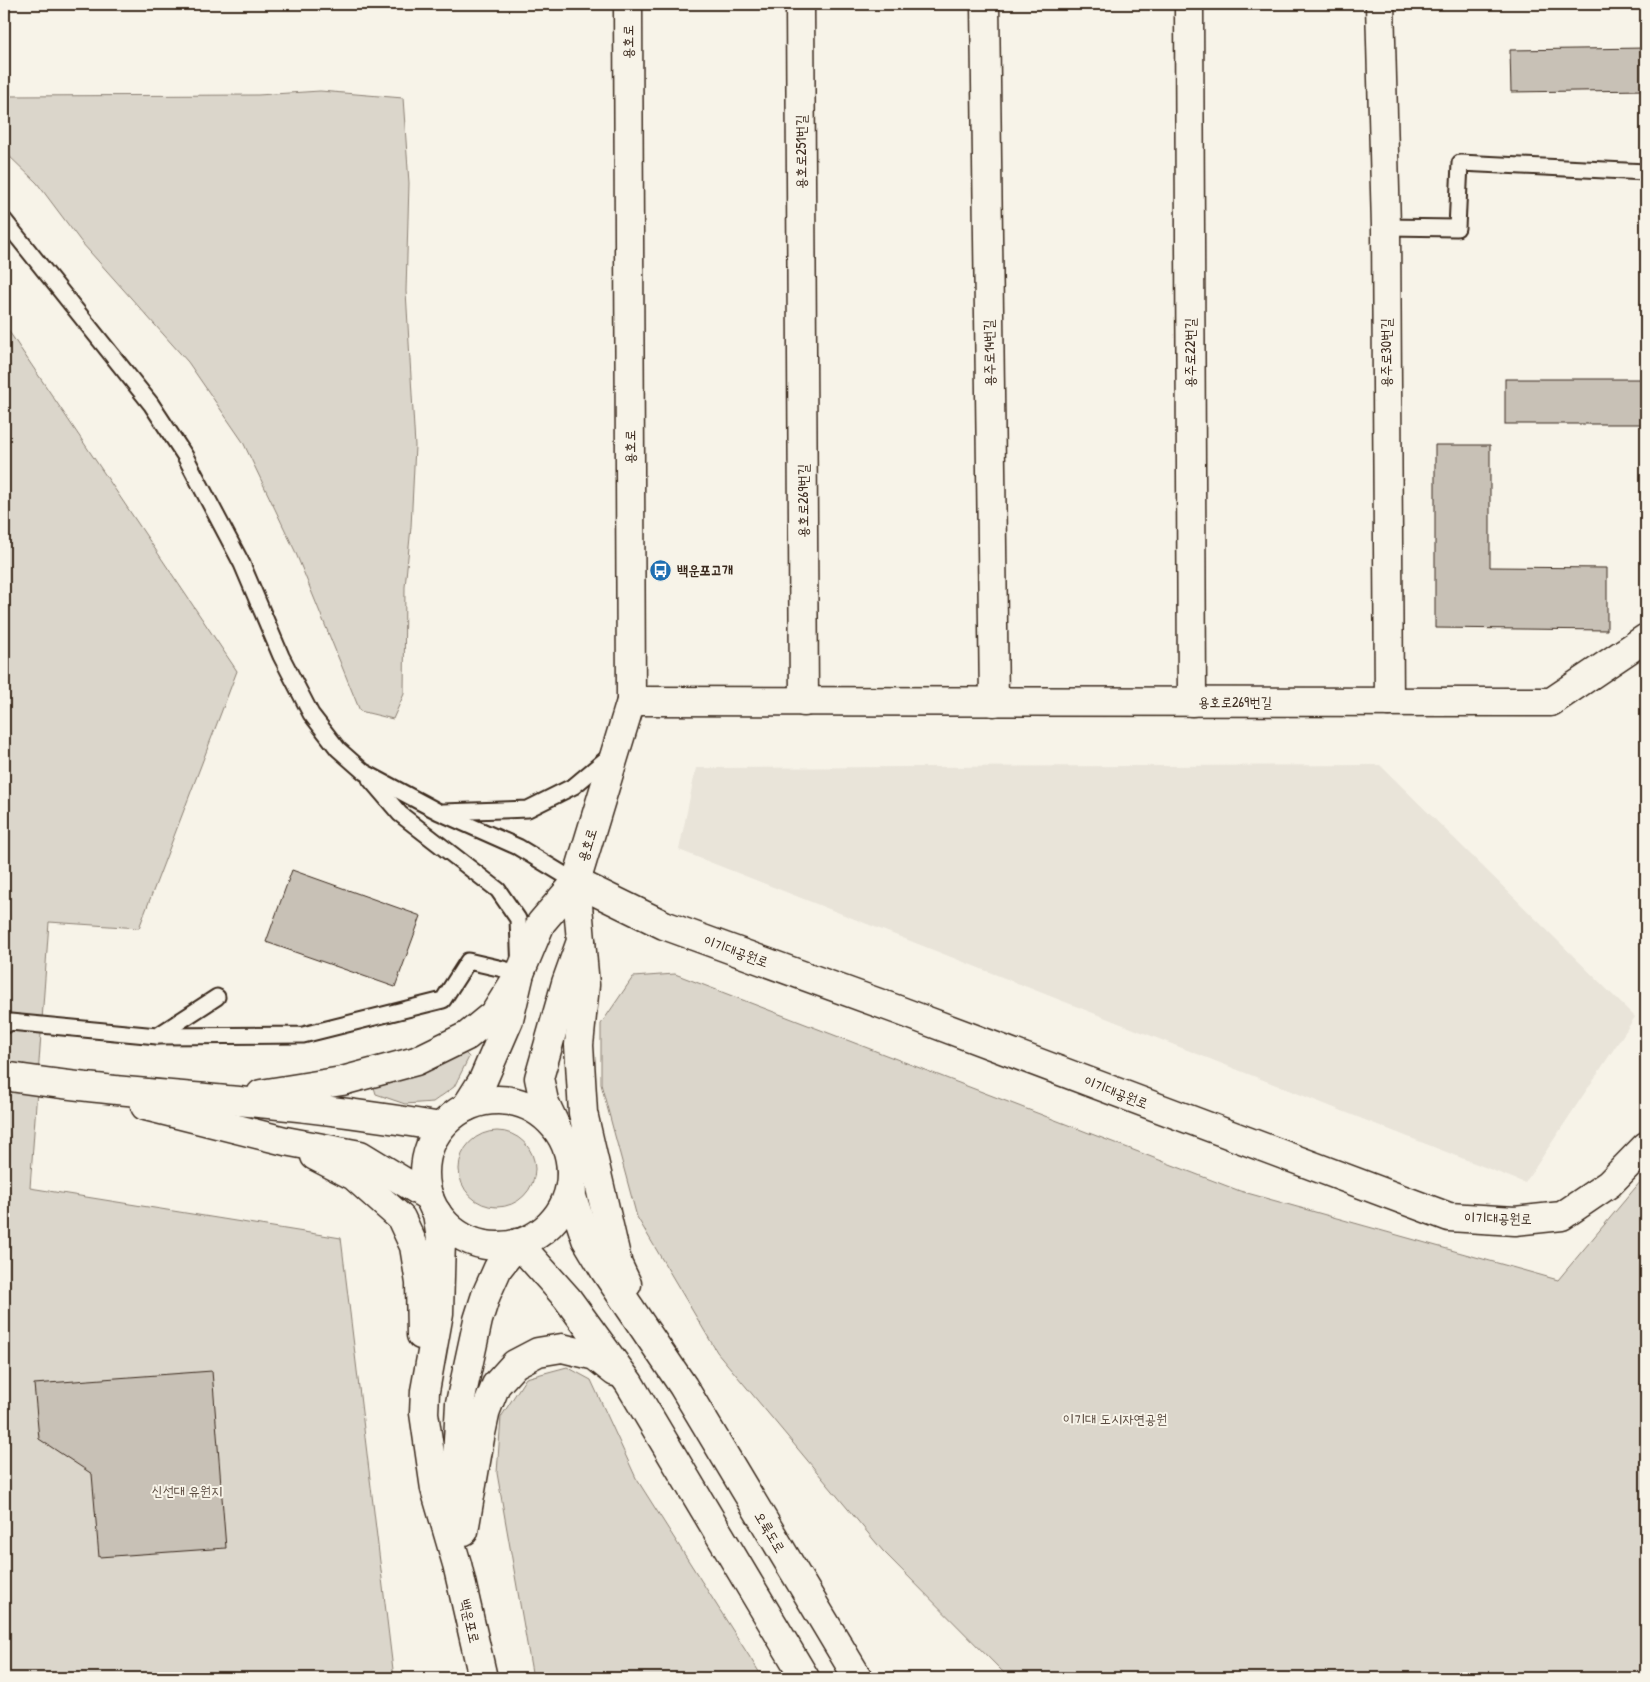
<svg xmlns="http://www.w3.org/2000/svg" width="1650" height="1682" font-family="'Patrick Hand','Poor Story',sans-serif">
<style>
.built{fill:#e9e4d9}
.green{fill:#dbd6cb;stroke:#8b8074}
.building{fill:#c8c1b6;stroke:#3b2a1e}
.lines{fill:none;stroke-linecap:round;stroke-linejoin:round}
.service-casing{stroke:#3b2a1e;stroke-width:19}
.minor-casing{stroke:#3b2a1e;stroke-width:31}
.tertiary-casing{stroke:#3b2a1e;stroke-width:31}
.secondary-casing{stroke:#3b2a1e;stroke-width:31}
.service{stroke:#f7f3e8;stroke-width:15}
.minor{stroke:#f7f3e8;stroke-width:28}
.tertiary{stroke:#f7f3e8;stroke-width:28}
.secondary{stroke:#f7f3e8;stroke-width:28}
.labels{text-anchor:middle;stroke-width:4;stroke-linejoin:round;paint-order:stroke}
.street-label{font-size:14px;fill:#3b2a1e;stroke:#f7f3e8}
.poi-label{font-size:14px;font-weight:bold;fill:#3b2a1e;stroke:#f7f3e8;text-anchor:start}
.park-label{font-size:14px;fill:#5b4c41;stroke:#f7f3e8}
</style>
<rect width="100%" height="100%" fill="#f7f3e8"/>
<filter id="ink" filterUnits="userSpaceOnUse"><feTurbulence type="fractalNoise" baseFrequency=".02" numOctaves="2"/><feDisplacementMap in="SourceGraphic" scale="10" xChannelSelector="R" yChannelSelector="G"/><feConvolveMatrix kernelMatrix="1 2 1 2 8 2 1 2 1" color-interpolation-filters="sRGB"/></filter>
<g filter="url(#ink)">
<!-- built -->
<polygon class="built" points="1380,765 1635,1017 1525,1183 679,850 696,768"/>
<!-- green -->
<g class="green">
<polygon points="320,91 403,98 409,183 406,291 415,446 411,527 405,587 404,694 393,719 360,711 295,551 243,442 188,362 82,243 37,183 4,151 4,96 258,95"/>
<polygon points="4,324 237,671 139,928 49,922 30,1188 341,1238 394,1678 4,1678"/>
<polygon points="675,974 1240,1191 1558,1280 1646,1175 1646,1678 1009,1678 883,1551 717,1352 637,1217 601,1084 601,1024 633,977"/>
<polygon points="462,1050 469,1057 454,1087 433,1102 405,1104 376,1094 373,1084 419,1075"/>
<circle cx="497" cy="1169" r="38"/>
<polygon points="567,1367 591,1380 636,1478 763,1678 533,1678 497,1473 501,1417 526,1378"/>
</g>
<!-- building -->
<g class="building">
<polygon points="1646,48 1646,90 1511,92 1510,50"/>
<rect x="1505" y="379" width="141" height="45"/>
<polygon points="1435,445 1490,445 1490,567 1607,568 1607,630 1435,628"/>
<polygon points="292,870 421,916 395,987 266,942"/>
<polygon points="212,1371 226,1548 99,1557 92,1474 39,1439 34,1384"/>
</g>
<g class="lines">
<defs>
<g id="service">
<polyline points="4,220 151,404 185,456 242,564 281,656 311,714 338,749 364,772 439,812 518,847 576,882"/>
<polyline points="1386,227 1457,228 1460,163 1646,172"/>
<polyline points="443,812 528,809 574,786 611,755"/>
<polyline points="4,1026 10,1022 157,1036 217,997"/>
<polyline points="157,1036 303,1035 443,1000 468,961 520,973 518,919 498,890 400,814 370,779"/>
</g>
<g id="minor">
<polyline points="800,4 804,702"/>
<polyline points="985,4 994,702"/>
<polyline points="1189,4 1192,702"/>
<polyline points="1380,4 1386,227 1389,702"/>
<polyline points="631,701 1551,702 1646,638"/>
<polyline points="581,941 585,985 579,1045 583,1113 618,1265 627,1284"/>
<polyline points="571,1165 572,1197 586,1239 605,1271 683,1386 858,1678"/>
<polyline points="518,1243 567,1298 629,1383 805,1678"/>
<polyline points="464,1531 480,1438 486,1410 496,1385 515,1364 538,1352 562,1348 595,1356 615,1372"/>
</g>
<polyline id="tertiary" points="576,882 664,925 898,1010 1449,1217 1515,1221 1562,1216 1609,1184 1646,1146"/>
<g id="secondary">
<path d="M 4,1076 C 85,1089 167,1094 249,1102 C 313,1108 377,1116 441,1127"/>
<polyline points="261,1094 342,1081 416,1061 467,1036 495,1013 520,973"/>
<circle cx="498" cy="1173" r="73"/>
<polyline points="145,1106 285,1141 360,1155 429,1197"/>
<polyline points="466,1107 483,1080 509,1020 520,973 541,923 576,882"/>
<polyline points="557,1129 544,1101 539,1078 566,983 581,941 576,882 631,701 628,4"/>
<polyline points="315,1156 354,1176 401,1218 414,1246 420,1283 421,1335"/>
<polyline points="437,1213 441,1239 439,1313 425,1391 424,1413 435,1489 457,1564 483,1678"/>
<polyline points="457,1533 457,1459 460,1403 478,1320 486,1295 498,1268 518,1243"/>
</g>
</defs>
<!-- service casing -->
<use href="#service" class="service-casing"/>
<!-- minor casing -->
<use href="#minor" class="minor-casing"/>
<!-- tertiary casing -->
<use href="#tertiary" class="tertiary-casing"/>
<!-- secondary casing -->
<use href="#secondary" class="secondary-casing"/>
<!-- service -->
<use href="#service" class="service"/>
<!-- minor -->
<use href="#minor" class="minor"/>
<!-- tertiary -->
<use href="#tertiary" class="tertiary"/>
<!-- secondary -->
<use href="#secondary" class="secondary"/>
</g>
</g>
<!-- icons -->
<defs>
<symbol id="bus-disc" viewBox="-11 -11 22 22"><circle r="9.5" fill="#1f6fb2" stroke="#f7f3e8"/><path d="M-5-6H5V4H4V6H2V4H-2V6H-4V4H-5ZM-3.5-4V0h7V-4ZM-3.5 1.2v1.5H-2V1.2ZM2 1.2v1.5H3.5V1.2Z" fill="#fff"/></symbol>
</defs>
<g fill-rule="evenodd">
<use href="#bus-disc" x="648" y="558" width="25" height="25"/>
</g>
<g class="labels">
<!-- street labels -->
<g class="street-label">
<text transform="translate(628 42) rotate(-90)" y="5">용호로</text>
<text transform="translate(801 152) rotate(-90)" y="5">용호로251번길</text>
<text transform="translate(989 353) rotate(-91)" y="5">용주로14번길</text>
<text transform="translate(1190 353) rotate(-90)" y="5">용주로22번길</text>
<text transform="translate(1386 353) rotate(-90)" y="5">용주로30번길</text>
<text transform="translate(630 447) rotate(-90)" y="5">용호로</text>
<text transform="translate(803 501) rotate(-90)" y="5">용호로269번길</text>
<text x="1235" y="707">용호로269번길</text>
<text transform="translate(587 845) rotate(-73)" y="5">용호로</text>
<text transform="translate(736 951) rotate(20)" y="5">이기대공원로</text>
<text transform="translate(1116 1092) rotate(21)" y="5">이기대공원로</text>
<text transform="translate(1498 1218) rotate(1)" y="5">이기대공원로</text>
<text transform="translate(770 1532) rotate(59)" y="5">오륙도로</text>
<text transform="translate(470 1621) rotate(77)" y="5">백운포로</text>
</g>
<!-- poi labels -->
<g class="poi-label">
<text x="677" y="575">백운포고개</text>
</g>
<!-- park labels -->
<g class="park-label">
<text x="1115" y="1424">이기대 도시자연공원</text>
<text x="187" y="1496">신선대 유원지</text>
</g>
</g>
<!-- margin -->
<rect width="1650" height="1682" fill="none" stroke="#f7f3e8" stroke-width="20"/>
<rect x="10" y="10" width="1630" height="1662" fill="none" stroke="#3b2a1e" stroke-width="2" filter="url(#ink)"/>
</svg>
